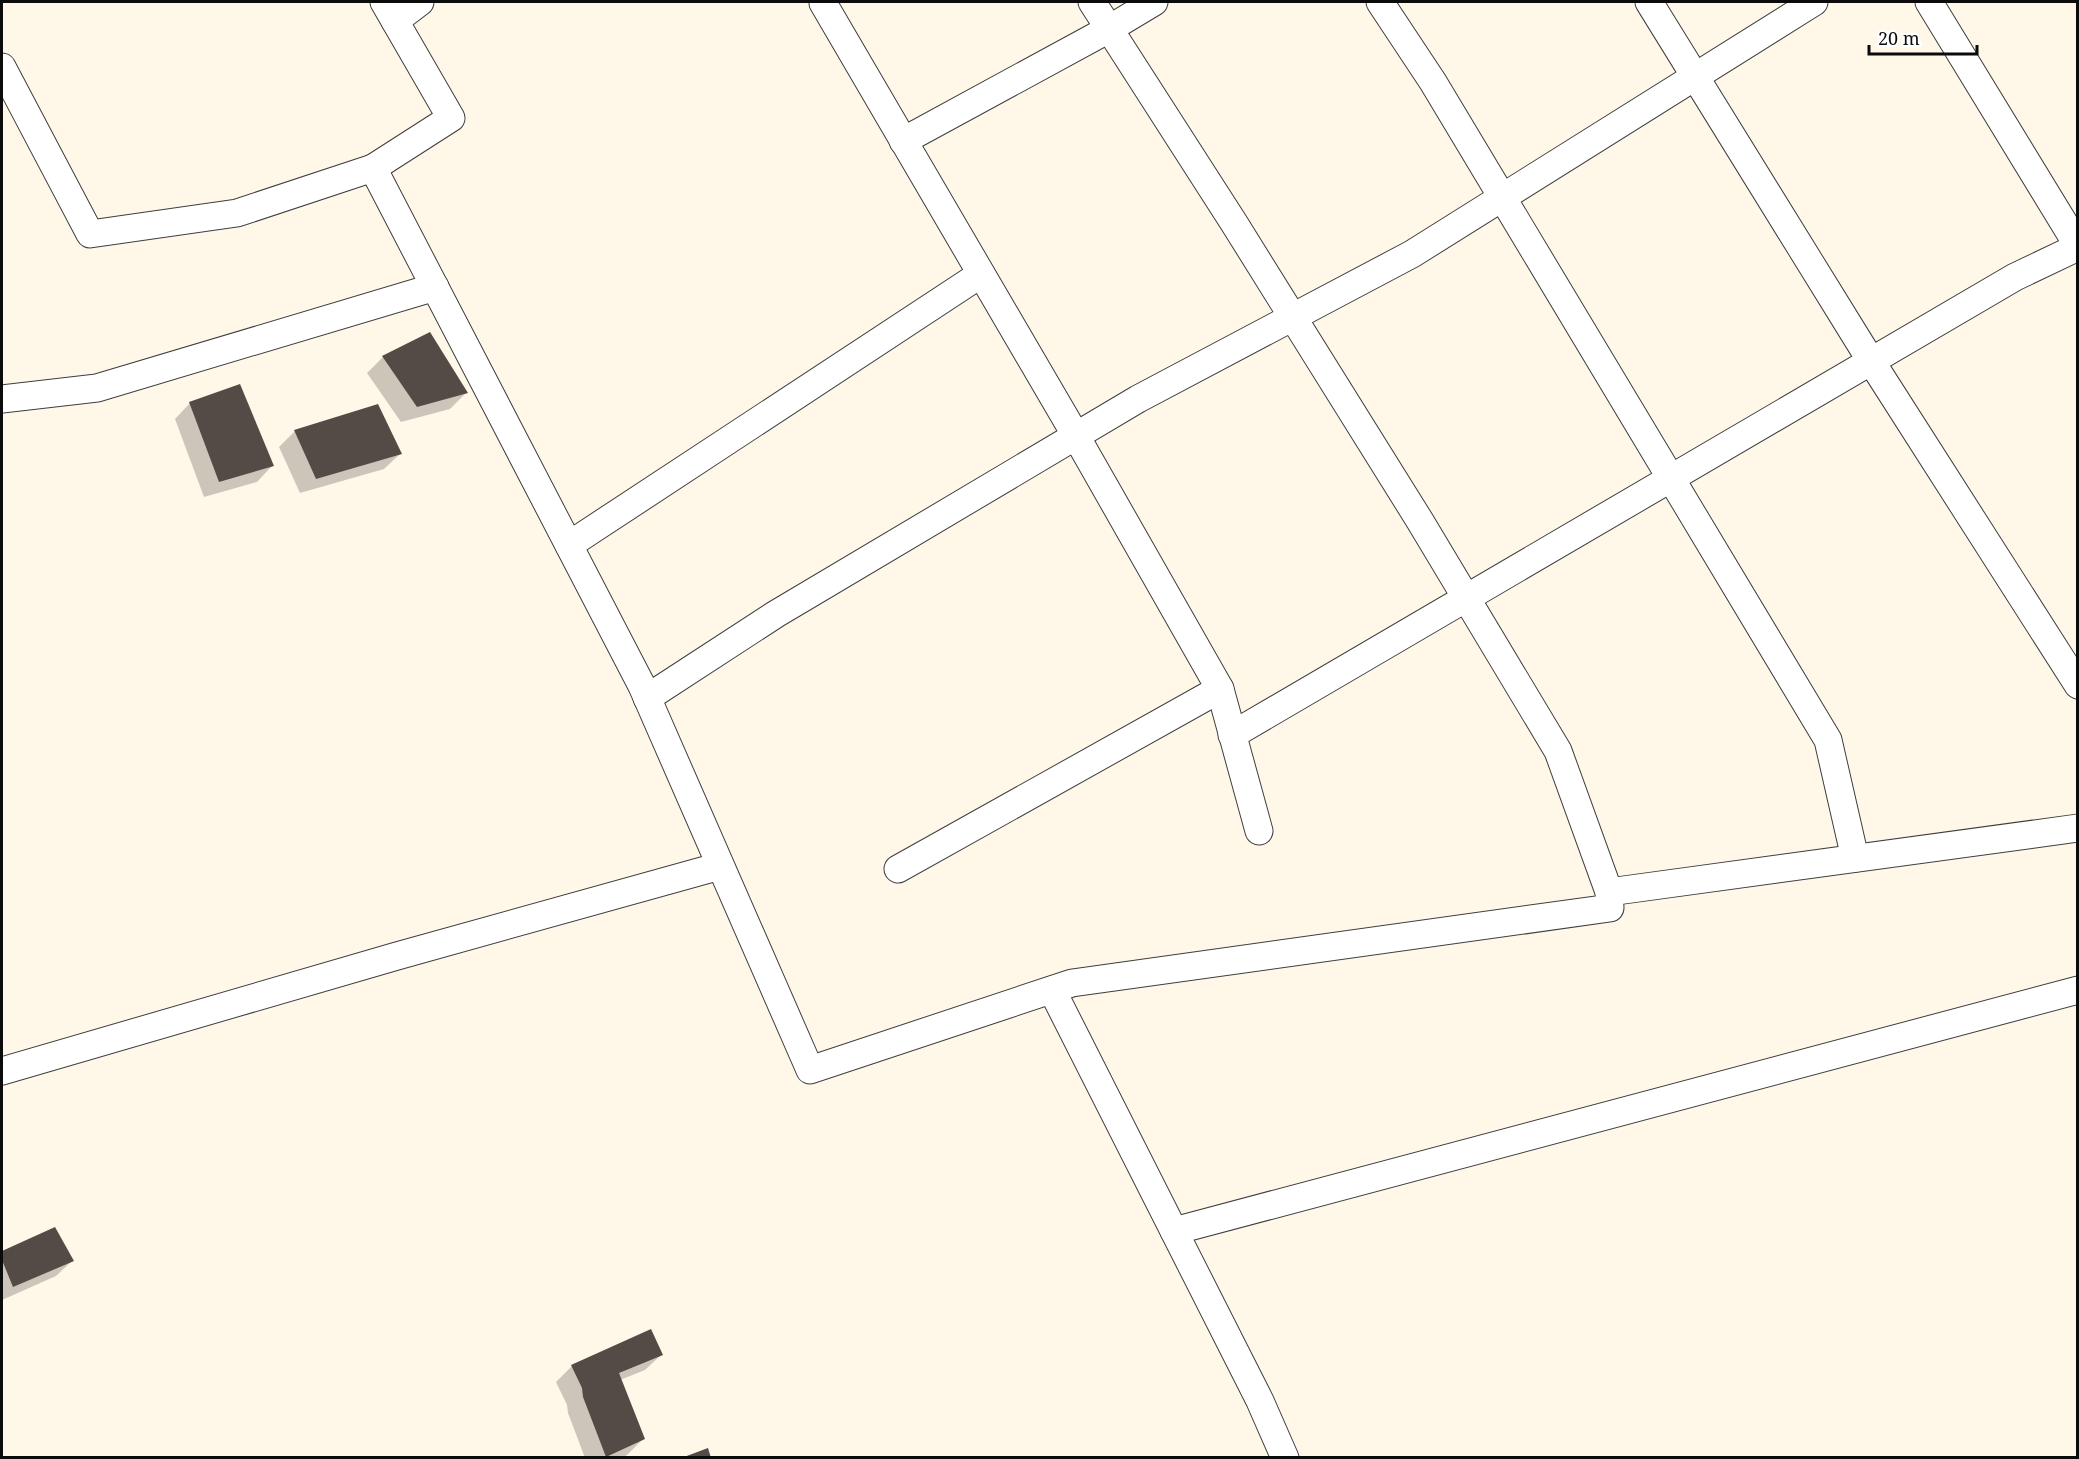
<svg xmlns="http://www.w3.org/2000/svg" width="2079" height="1459" font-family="'Noto Serif',serif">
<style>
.shadow{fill:#0003}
.building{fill:#544b47}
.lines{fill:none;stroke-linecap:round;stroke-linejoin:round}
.minor-casing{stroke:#3e3e3e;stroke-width:29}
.minor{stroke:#fff;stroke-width:27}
</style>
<rect width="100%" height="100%" fill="#fff8e9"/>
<!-- shadow -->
<g class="shadow">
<polygon points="430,334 466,393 450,409 401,422 367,373 383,357"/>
<polygon points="190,403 272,466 257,482 204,497 175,419"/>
<polygon points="295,431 400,454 384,469 300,493 279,447"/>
<polygon points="54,1229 72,1261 56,1276 2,1300 2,1252"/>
<polygon points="661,1355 645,1370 620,1380 643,1439 627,1455 621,1458 585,1458 568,1413 567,1405 556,1382 572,1366"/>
</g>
<!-- building -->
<g class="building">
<polygon points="430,332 468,393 417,407 382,356"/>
<polygon points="240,384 274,466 219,482 189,402"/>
<polygon points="378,404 402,454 316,479 294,430"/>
<polygon points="55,1227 74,1261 13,1287 2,1260 2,1251"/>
<polygon points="651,1329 663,1355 619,1373 645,1439 606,1457 583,1397 582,1388 571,1365"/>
<polygon points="708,1448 711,1458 684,1458 684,1457"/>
</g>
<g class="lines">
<defs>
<g id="minor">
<polyline points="1380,2 1433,82 1828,740 1855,858"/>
<polyline points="1649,2 1871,361 2078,685"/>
<polyline points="1929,2 2078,246"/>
<polyline points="823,3 1076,436 1220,689 1259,831"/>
<polyline points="395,21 420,2"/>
<polyline points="2,67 90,234 237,213 373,168 642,686 810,1070 1072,983 1610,908 1609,892 1558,751 1420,521 1234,223 1092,2"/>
<polyline points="903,141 1109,29 1154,2"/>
<polyline points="373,168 451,118 384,2"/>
<polyline points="2,399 97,388 435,287"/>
<polyline points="569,545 981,274"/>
<polyline points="647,698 776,614 1138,399 1412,254 1814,2"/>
<polyline points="1232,735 2015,277 2078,247"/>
<polyline points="898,869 1220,689"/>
<polyline points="1609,892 2078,828"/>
<polyline points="1052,990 1260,1401 1285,1458"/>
<polyline points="2,1071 397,956 720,866"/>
<polyline points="1174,1231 2078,990"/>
</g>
</defs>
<!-- minor casing -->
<use href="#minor" class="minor-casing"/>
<!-- minor -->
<use href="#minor" class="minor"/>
</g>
<!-- border -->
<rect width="2079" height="1459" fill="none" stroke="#0b0b0b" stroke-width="6"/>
<!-- scale -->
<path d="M1869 45v9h108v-9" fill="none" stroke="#0b0b0b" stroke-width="3"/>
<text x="1878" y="45" font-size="18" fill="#0b0b0b" stroke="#ffffff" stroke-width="4.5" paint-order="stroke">20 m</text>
</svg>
